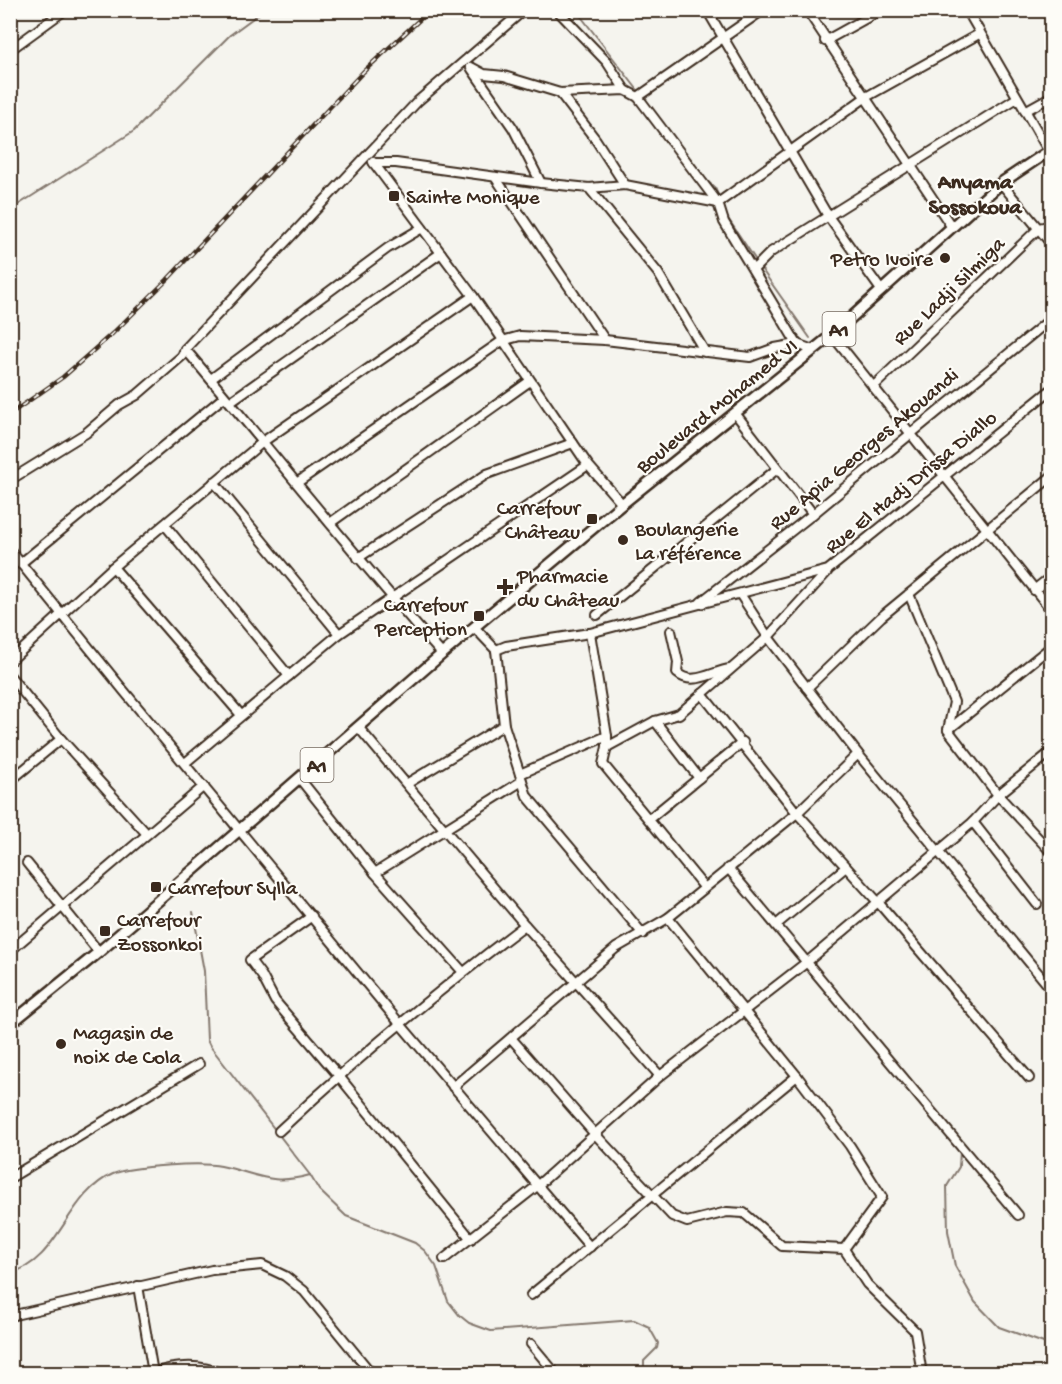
<svg xmlns="http://www.w3.org/2000/svg" width="1062" height="1384" font-family="'Gochi Hand',sans-serif">
<style>
.lines{fill:none;stroke-linecap:round;stroke-linejoin:round}
.stream{stroke:#84786e;stroke-width:2}
.minor-casing{stroke:#3b2a1e;stroke-width:12}
.major-casing{stroke:#3b2a1e;stroke-width:14}
.minor{stroke:#fdfcf7;stroke-width:8}
.major{stroke:#fdfcf7;stroke-width:9}
.rail-casing{stroke:#3b2a1e;stroke-width:4.5}
.rail{stroke:#fdfcf7;stroke-width:2;stroke-dasharray:7;stroke-linecap:butt}
.poi-dot{fill:#3b2a1e;stroke:#fdfcf7;stroke-width:2}
.labels{text-anchor:middle;stroke-width:4.5;stroke-linejoin:round;paint-order:stroke}
.shield{fill:#fdfcf7;stroke:#75695f;stroke-width:1.5}
.shield-label{font-size:20px;font-weight:bold;fill:#3b2a1e}
.poi-label{font-size:21px;fill:#3b2a1e;stroke:#fdfcf7;text-anchor:start}
.street-label{font-size:21px;fill:#3b2a1e;stroke:#fdfcf7}
.neighbourhood-label{font-size:22px;font-weight:bold;fill:#3b2a1e;stroke:#fdfcf7}
</style>
<rect width="100%" height="100%" fill="#f5f4ee"/>
<filter id="ink" filterUnits="userSpaceOnUse"><feTurbulence type="fractalNoise" baseFrequency=".0167" numOctaves="2"/><feDisplacementMap in="SourceGraphic" scale="12" xChannelSelector="R" yChannelSelector="G"/><feConvolveMatrix kernelMatrix="1 2 1 2 8 2 1 2 1" color-interpolation-filters="sRGB"/></filter>
<g filter="url(#ink)">
<g class="lines">
<!-- stream -->
<g class="stream">
<polyline points="576,10 640,93"/>
<polyline points="459,11 459,10"/>
<polyline points="643,97 705,179 715,188 720,200"/>
<polyline points="10,210 134,131 230,35 264,10"/>
<polyline points="725,214 757,262"/>
<polyline points="760,267 810,338"/>
<polyline points="193,912 204,971 207,1040 210,1046 310,1175"/>
<polyline points="960,1151 959,1167 947,1186 948,1231 955,1266 975,1302 999,1327 1052,1346"/>
<path d="M 10,1273 C 59,1262 66,1194 113,1174 C 132,1166 201,1162 221,1166 C 259,1174 270,1186 310,1175 L 319,1190 L 346,1216 L 415,1243 L 425,1251 L 436,1266 L 448,1301 L 459,1315 L 469,1323 L 491,1331 L 634,1320 L 649,1327 L 658,1343 L 657,1348 L 644,1361 L 644,1374"/>
</g>
<defs>
<g id="minor">
<polyline points="557,10 607,62 625,90"/>
<polyline points="707,10 828,216 881,290"/>
<polyline points="807,10 951,226"/>
<polyline points="967,10 1048,150"/>
<polyline points="1043,10 1052,17"/>
<polyline points="825,41 881,10"/>
<polyline points="10,50 65,10"/>
<polyline points="471,67 484,74 504,76 560,93 625,90 638,97 718,203 724,222 797,344 813,350"/>
<polyline points="472,69 513,128 541,183"/>
<polyline points="560,93 596,140 625,185"/>
<polyline points="638,97 763,10"/>
<polyline points="1025,111 1052,96"/>
<polyline points="373,162 473,296 588,465 622,504"/>
<polyline points="374,163 396,163 541,183 589,188 625,185 718,203 866,97 979,34"/>
<polyline points="495,177 605,340"/>
<polyline points="1001,183 1052,245"/>
<polyline points="589,188 658,273 705,352"/>
<polyline points="754,269 771,252 1017,98"/>
<polyline points="832,335 1052,611"/>
<path d="M 185,349 C 271,450 353,555 442,654"/>
<polyline points="211,379 388,248 422,228"/>
<polyline points="873,387 1039,228 1052,225"/>
<polyline points="231,401 441,253"/>
<polyline points="735,413 813,514"/>
<polyline points="10,480 86,433 119,405 137,395 182,356 185,349 418,101 524,10"/>
<polyline points="214,482 339,634"/>
<polyline points="298,482 502,341 520,336 605,340 750,357 775,348 797,344"/>
<polyline points="330,523 530,381"/>
<polyline points="165,525 289,676"/>
<polyline points="10,550 124,691 401,1025 590,1247"/>
<polyline points="358,558 487,474 573,443"/>
<polyline points="20,564 224,397"/>
<polyline points="113,567 241,715"/>
<polyline points="1034,590 1052,576"/>
<polyline points="740,594 768,637 858,754 1052,990"/>
<polyline points="909,594 954,702 948,730 998,795 1052,853"/>
<polyline points="701,602 813,514 1052,318"/>
<polyline points="597,615 777,469"/>
<polyline points="475,628 496,650 506,646 590,633 828,570 1052,389"/>
<path d="M 671,631 L 678,662 L 677,673 C 693,687 713,671 730,669"/>
<polyline points="590,633 607,736 607,747 603,764 704,887"/>
<polyline points="496,650 504,725 527,796 643,934"/>
<polyline points="10,661 113,567 264,441 473,296"/>
<polyline points="10,676 61,739 147,834"/>
<polyline points="807,688 881,617 1052,476"/>
<polyline points="702,694 797,813 877,901 1029,1078"/>
<polyline points="655,721 699,778"/>
<polyline points="359,728 525,925 660,1076"/>
<polyline points="948,730 1052,646"/>
<polyline points="607,747 655,721 679,714 768,637 827,572"/>
<polyline points="185,763 339,634 588,465"/>
<polyline points="520,774 607,736"/>
<polyline points="300,779 375,873 463,972"/>
<polyline points="10,781 61,739"/>
<polyline points="408,783 504,725"/>
<polyline points="649,819 743,742"/>
<polyline points="973,822 1037,904"/>
<polyline points="27,863 99,952"/>
<polyline points="728,868 1018,1215"/>
<polyline points="375,873 522,781"/>
<polyline points="312,916 250,960 262,976 275,1001 338,1075 471,1239"/>
<polyline points="668,918 797,1076 850,1146 882,1197 844,1249"/>
<polyline points="776,925 846,867"/>
<polyline points="10,951 204,786"/>
<polyline points="511,1038 594,1133 672,1216 687,1222 727,1212 744,1213 782,1246 844,1249 867,1284 915,1331 922,1374"/>
<polyline points="453,1087 616,948 668,918 797,813 858,754"/>
<path d="M 279,1131 C 357,1058 440,989 525,925"/>
<polyline points="10,1178 199,1064"/>
<polyline points="444,1259 537,1186 660,1076 807,962 973,822 998,795 1052,751"/>
<polyline points="138,1286 153,1373"/>
<polyline points="531,1295 797,1076"/>
<polyline points="10,1316 212,1270 262,1265 285,1276 304,1291 372,1374"/>
<polyline points="531,1344 556,1374"/>
<path d="M 151,1374 C 174,1366 199,1363 222,1374"/>
</g>
<polyline id="major" points="10,1024 99,952 442,654 622,504 832,335 1001,183 1052,149"/>
</defs>
<!-- minor casing -->
<use href="#minor" class="minor-casing"/>
<!-- major casing -->
<use href="#major" class="major-casing"/>
<!-- minor -->
<use href="#minor" class="minor"/>
<!-- major -->
<use href="#major" class="major"/>
<defs>
<polyline id="rail" points="10,414 63,377 113,333 167,280 363,72 430,10"/>
</defs>
<!-- rail casing -->
<use href="#rail" class="rail-casing"/>
<!-- rail -->
<use href="#rail" class="rail"/>
</g>
</g>
<!-- markers -->
<g class="poi-dot">
<rect x="388" y="190" width="12" height="12" rx="3"/>
<circle cx="945" cy="258" r="6"/>
<rect x="586" y="513" width="12" height="12" rx="3"/>
<circle cx="623" cy="540" r="6"/>
<path d="M502 578h6v6h6v6h-6v6h-6v-6h-6v-6h6z"/>
<rect x="473" y="610" width="12" height="12" rx="3"/>
<rect x="150" y="881" width="12" height="12" rx="3"/>
<rect x="99" y="925" width="12" height="12" rx="3"/>
<circle cx="61" cy="1044" r="6"/>
</g>
<g class="labels">
<!-- shield labels -->
<g class="shield">
<rect x="822.5" y="312" width="33" height="34" rx="4.5"/>
<rect x="300.5" y="748" width="33" height="34" rx="4.5"/>
</g>
<g class="shield-label">
<text x="839" y="336">A1</text>
<text x="317" y="772">A1</text>
</g>
<!-- poi labels -->
<g class="poi-label">
<text x="406" y="203">Sainte Monique</text>
<text x="933" y="265" text-anchor="end">Petro Ivoire</text>
<text x="580" y="514" text-anchor="end">Carrefour<tspan x="580" dy="24">Château</tspan></text>
<text x="635" y="535">Boulangerie<tspan x="635" dy="24">La référence</tspan></text>
<text x="517" y="582">Pharmacie<tspan x="517" dy="24">du Château</tspan></text>
<text x="467" y="611" text-anchor="end">Carrefour<tspan x="467" dy="24">Perception</tspan></text>
<text x="168" y="894">Carrefour Sylla</text>
<text x="117" y="926">Carrefour<tspan x="117" dy="24">Zossonkoi</tspan></text>
<text x="73" y="1039">Magasin de<tspan x="73" dy="24">noix de Cola</tspan></text>
</g>
<!-- street labels -->
<g class="street-label">
<text transform="translate(948 290) rotate(-44)" y="7">Rue Ladji Silmiga</text>
<text transform="translate(716 405) rotate(-39)" y="7">Boulevard Mohamed VI</text>
<text transform="translate(863 448) rotate(-40)" y="7">Rue Apia Georges Akouandi</text>
<text transform="translate(910 481) rotate(-39)" y="7">Rue El Hadj Drissa Diallo</text>
</g>
<!-- neighbourhood labels -->
<g class="neighbourhood-label">
<text x="975" y="188">Anyama<tspan x="975" dy="25">Sossokoua</tspan></text>
</g>
</g>
<!-- margin -->
<rect width="1062" height="1384" fill="none" stroke="#fdfcf7" stroke-width="36"/>
<rect x="18" y="18" width="1026" height="1348" fill="none" stroke="#3b2a1e" stroke-width="2" filter="url(#ink)"/>
</svg>
